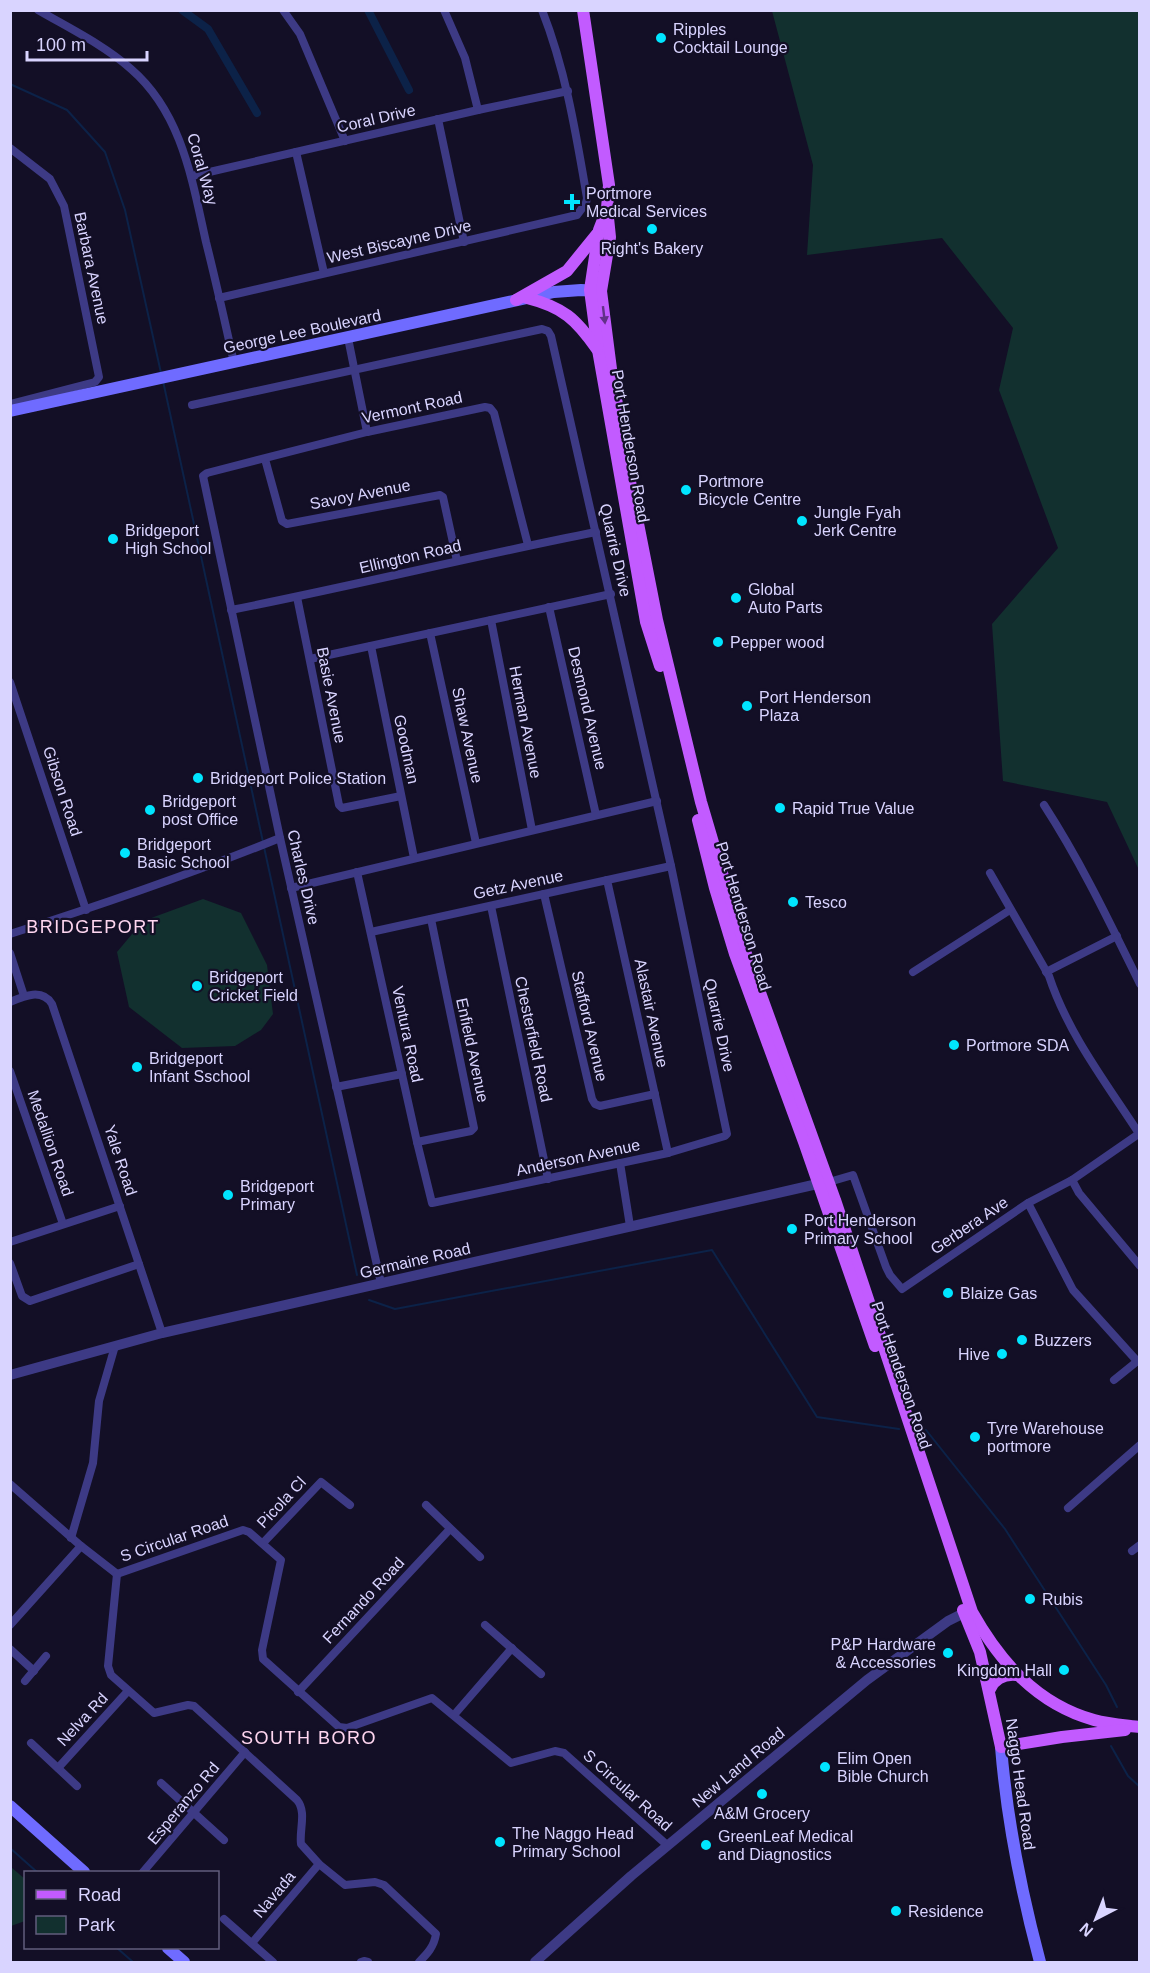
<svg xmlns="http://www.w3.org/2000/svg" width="1150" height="1973" font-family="Helvetica,sans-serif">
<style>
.green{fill:#12302f}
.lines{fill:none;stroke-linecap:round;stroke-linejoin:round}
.stream{stroke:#0c2248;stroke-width:2}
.canal{stroke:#0c2248;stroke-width:8}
.minor{stroke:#3d3a85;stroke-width:8}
.tertiary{stroke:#3d3a85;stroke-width:10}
.secondary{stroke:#6f6bff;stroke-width:12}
.primary{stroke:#c25bff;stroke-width:12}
.oneway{fill:#623188}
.poi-dot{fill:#00e5ff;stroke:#130f26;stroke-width:2}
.labels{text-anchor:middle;stroke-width:4.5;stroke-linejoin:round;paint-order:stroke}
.poi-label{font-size:16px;fill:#d9d4ff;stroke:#130f26;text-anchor:start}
.street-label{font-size:16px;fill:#d9d4ff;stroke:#130f26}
.neighbourhood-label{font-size:18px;letter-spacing:1.5px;fill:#ffd6f0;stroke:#130f26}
</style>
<rect width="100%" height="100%" fill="#130f26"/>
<!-- green -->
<g class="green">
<polygon points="772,11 1139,11 1139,870 1107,802 1003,781 992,624 1058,548 999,390 1013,328 942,238 807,255 813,165"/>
<polygon points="203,899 241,913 267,965 273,1014 261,1030 235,1046 182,1048 129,1007 117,952 143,921"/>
<polygon points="11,1867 26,1880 25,1921 11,1926"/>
</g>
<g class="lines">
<!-- stream -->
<g class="stream">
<polyline points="10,84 67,110 105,152 125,210 161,373"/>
<polyline points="163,381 263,842"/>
<polyline points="264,847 357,1275"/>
<polyline points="369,1300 395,1309 712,1250 817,1417 899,1429"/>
<polyline points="926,1430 1005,1529 1106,1685 1117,1707"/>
<polyline points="1111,1746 1128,1776 1140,1787"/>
<polyline points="10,1848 37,1872"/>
<polyline points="117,1948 133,1962"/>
</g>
<!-- canal -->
<g class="canal">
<polyline points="182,10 208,29 257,113"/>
<polyline points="368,10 409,90"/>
</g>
<!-- minor -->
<g class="minor">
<path d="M 38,10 C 69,28 104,45 131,69 C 182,113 192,180 206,242 C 216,282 225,322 234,363"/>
<polyline points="283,10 300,34 345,141"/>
<polyline points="444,10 465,58 478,110"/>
<polyline points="438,119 464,242"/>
<polyline points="10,148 50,179 64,206 99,377 95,382 10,404"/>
<polyline points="296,152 324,273"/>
<polyline points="192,176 478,110 568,91"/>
<path d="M 219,298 L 577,215 L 586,203 L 587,198 C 576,134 566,71 542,10"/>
<polyline points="348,338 367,432"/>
<polyline points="192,405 542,329 548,331 551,336 671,866 727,1134 725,1136 668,1153 432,1203 417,1142 357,872"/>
<polyline points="265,459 282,521 287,524 440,495 443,497 457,561"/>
<polyline points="297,597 339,805 342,808 401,796"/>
<polyline points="549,607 596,815"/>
<path d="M 231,610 C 353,586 474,556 596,532"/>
<polyline points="491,620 532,830"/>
<polyline points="430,633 476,843"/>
<polyline points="371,646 414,858"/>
<polyline points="310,659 611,594"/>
<polyline points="10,682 86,910"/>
<path d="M 1044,805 C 1081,862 1110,923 1140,984"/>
<path d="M 990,873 L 1049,976 C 1068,1034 1107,1084 1140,1135"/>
<polyline points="607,880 668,1153"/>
<polyline points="291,888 657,801"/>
<polyline points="544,894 592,1099 595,1104 600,1106 655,1094"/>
<polyline points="491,906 548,1179"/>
<polyline points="371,932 671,866"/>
<path d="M 10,934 C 101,905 191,874 280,838"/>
<polyline points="10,953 24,996"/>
<polyline points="913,972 1010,910"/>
<polyline points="1046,972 1117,936"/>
<path d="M 10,1002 C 24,996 42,988 52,1004 L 162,1333"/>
<polyline points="10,1071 63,1224"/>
<polyline points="336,1087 402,1074"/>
<polyline points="417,1142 471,1131 474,1128 431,919"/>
<polyline points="620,1163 630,1226"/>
<polyline points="1072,1180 1079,1193 1140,1266"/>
<polyline points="829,1182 853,1175 886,1267 890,1275 902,1289 1028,1203 1072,1180 1140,1133"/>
<polyline points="1028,1203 1073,1290 1137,1361"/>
<polyline points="10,1242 120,1206"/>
<polyline points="10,1263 22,1296 30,1301 139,1264"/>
<polyline points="381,1283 280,838 203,476 207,473 367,432 485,407 490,408 494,413 528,545"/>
<polyline points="1114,1380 1140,1359"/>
<polyline points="10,1484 81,1546 117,1574"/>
<polyline points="426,1505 480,1557"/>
<polyline points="1068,1508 1140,1445"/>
<polyline points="71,1538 93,1463 99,1401 115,1346"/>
<polyline points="263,1543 321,1482 350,1505"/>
<polyline points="1132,1551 1140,1545"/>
<polyline points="117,1574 243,1530 249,1532 281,1560 262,1650 263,1659 339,1727 347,1728 432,1698 511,1763 555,1751 564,1753 667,1845"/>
<path d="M 117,1574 L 108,1666 L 111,1675 L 154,1713 L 188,1705 L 194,1706 L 297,1800 C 307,1812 299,1830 301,1844 L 319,1864 L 345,1885 L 375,1882 L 384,1885 L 436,1934 C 434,1947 427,1954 419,1962"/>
<polyline points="10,1625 81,1546"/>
<polyline points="485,1625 541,1674"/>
<polyline points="10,1649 34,1671"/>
<polyline points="25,1681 46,1656"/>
<polyline points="298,1692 450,1529"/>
<polyline points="454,1715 512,1648"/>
<polyline points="31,1743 77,1786"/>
<polyline points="58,1768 128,1691"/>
<polyline points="161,1783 224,1840"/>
<polyline points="143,1872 245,1752"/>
<polyline points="224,1919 273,1962"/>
<polyline points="252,1943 319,1864"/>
<polyline points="361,1962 364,1961 368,1962"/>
</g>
<!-- tertiary -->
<g class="tertiary">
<polyline points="10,1375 162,1333 826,1182"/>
<polyline points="535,1962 631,1876 867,1680 948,1621 970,1610"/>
</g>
<!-- secondary -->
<g class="secondary">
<polyline points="10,411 554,292 581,290 599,291"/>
<path d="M 1001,1747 C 1007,1821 1021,1891 1040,1962"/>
<polyline points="10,1806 84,1872"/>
<polyline points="168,1948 184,1962"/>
</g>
<!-- primary -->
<g class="primary">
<path d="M 583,10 L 609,185 L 607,208 L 610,237 L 601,291 L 611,369 L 632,493 L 657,620 L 701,802 L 745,951 L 835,1200 L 972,1612 C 1000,1662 1037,1704 1094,1720 C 1108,1724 1124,1725 1140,1727"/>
<polyline points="606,212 599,230 590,290 598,350 646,622 660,666"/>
<path d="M 527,298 C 563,307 576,319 597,349"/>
<polyline points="516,300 567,271 597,234"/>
<polyline points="698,820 715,888 735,954 804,1142 875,1346"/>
<polyline points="963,1610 980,1652 1001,1747 1062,1737 1125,1730"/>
<path d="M 990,1689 C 995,1678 1004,1674 1016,1675"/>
</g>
</g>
<!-- one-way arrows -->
<defs><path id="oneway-solid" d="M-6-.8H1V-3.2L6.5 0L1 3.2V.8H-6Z" transform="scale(1.5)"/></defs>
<use class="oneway" href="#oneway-solid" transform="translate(604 315) rotate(83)"/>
<!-- markers -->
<g class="poi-dot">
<circle cx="661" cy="38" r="6"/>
<path d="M569 193h6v6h6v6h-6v6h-6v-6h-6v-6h6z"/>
<circle cx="652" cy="229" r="6"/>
<circle cx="686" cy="490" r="6"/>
<circle cx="802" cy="521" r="6"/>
<circle cx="113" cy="539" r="6"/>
<circle cx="736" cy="598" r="6"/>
<circle cx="718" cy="642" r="6"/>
<circle cx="747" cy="706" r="6"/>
<circle cx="198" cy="778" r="6"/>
<circle cx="780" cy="808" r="6"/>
<circle cx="150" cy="810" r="6"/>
<circle cx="125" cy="853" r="6"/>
<circle cx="793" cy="902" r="6"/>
<circle cx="197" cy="986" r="6"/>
<circle cx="954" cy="1045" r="6"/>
<circle cx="137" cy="1067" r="6"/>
<circle cx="228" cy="1195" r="6"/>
<circle cx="792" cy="1229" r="6"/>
<circle cx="948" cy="1293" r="6"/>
<circle cx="1022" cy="1340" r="6"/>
<circle cx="1002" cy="1354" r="6"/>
<circle cx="975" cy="1437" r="6"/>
<circle cx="1030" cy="1599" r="6"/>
<circle cx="948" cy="1653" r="6"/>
<circle cx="1064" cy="1670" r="6"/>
<circle cx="825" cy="1767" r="6"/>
<circle cx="762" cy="1794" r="6"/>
<circle cx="500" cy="1842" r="6"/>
<circle cx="706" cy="1845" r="6"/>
<circle cx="896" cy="1911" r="6"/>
</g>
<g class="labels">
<!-- poi labels -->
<g class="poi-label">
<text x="673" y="35">Ripples<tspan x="673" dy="18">Cocktail Lounge</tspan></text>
<text x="586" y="199">Portmore<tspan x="586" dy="18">Medical Services</tspan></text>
<text x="652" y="254" text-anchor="middle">Right's Bakery</text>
<text x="698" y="487">Portmore<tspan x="698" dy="18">Bicycle Centre</tspan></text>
<text x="814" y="518">Jungle Fyah<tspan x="814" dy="18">Jerk Centre</tspan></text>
<text x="125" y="536">Bridgeport<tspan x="125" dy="18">High School</tspan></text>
<text x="748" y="595">Global<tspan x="748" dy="18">Auto Parts</tspan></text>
<text x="730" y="648">Pepper wood</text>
<text x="759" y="703">Port Henderson<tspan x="759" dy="18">Plaza</tspan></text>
<text x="210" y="784">Bridgeport Police Station</text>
<text x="162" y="807">Bridgeport<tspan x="162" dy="18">post Office</tspan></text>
<text x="792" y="814">Rapid True Value</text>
<text x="137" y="850">Bridgeport<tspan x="137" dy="18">Basic School</tspan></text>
<text x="805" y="908">Tesco</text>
<text x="209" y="983">Bridgeport<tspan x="209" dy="18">Cricket Field</tspan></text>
<text x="966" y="1051">Portmore SDA</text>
<text x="149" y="1064">Bridgeport<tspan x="149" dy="18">Infant Sschool</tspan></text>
<text x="240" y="1192">Bridgeport<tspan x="240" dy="18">Primary</tspan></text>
<text x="804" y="1226">Port Henderson<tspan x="804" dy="18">Primary School</tspan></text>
<text x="960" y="1299">Blaize Gas</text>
<text x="1034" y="1346">Buzzers</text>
<text x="990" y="1360" text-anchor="end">Hive</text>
<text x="987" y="1434">Tyre Warehouse<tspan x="987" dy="18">portmore</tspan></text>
<text x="1042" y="1605">Rubis</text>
<text x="936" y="1650" text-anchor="end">P&amp;P Hardware<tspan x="936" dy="18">&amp; Accessories</tspan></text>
<text x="1052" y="1676" text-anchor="end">Kingdom Hall</text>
<text x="837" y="1764">Elim Open<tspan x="837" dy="18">Bible Church</tspan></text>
<text x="762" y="1819" text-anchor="middle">A&amp;M Grocery</text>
<text x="512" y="1839">The Naggo Head<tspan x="512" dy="18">Primary School</tspan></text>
<text x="718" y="1842">GreenLeaf Medical<tspan x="718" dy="18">and Diagnostics</tspan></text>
<text x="908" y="1917">Residence</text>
</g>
<!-- street labels -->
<g class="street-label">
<text transform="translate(376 118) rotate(-13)" y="6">Coral Drive</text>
<text transform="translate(203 169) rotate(74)" y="6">Coral Way</text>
<text transform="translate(399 241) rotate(-13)" y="6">West Biscayne Drive</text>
<text transform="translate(92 268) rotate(78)" y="6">Barbara Avenue</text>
<text transform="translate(302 331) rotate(-12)" y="6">George Lee Boulevard</text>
<text transform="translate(412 407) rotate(-12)" y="6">Vermont Road</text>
<text transform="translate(631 446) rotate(80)" y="6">Port Henderson Road</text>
<text transform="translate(360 494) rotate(-11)" y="6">Savoy Avenue</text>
<text transform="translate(616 550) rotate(77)" y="6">Quarrie Drive</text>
<text transform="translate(410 556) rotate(-13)" y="6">Ellington Road</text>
<text transform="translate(332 695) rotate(79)" y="6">Basie Avenue</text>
<text transform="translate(588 708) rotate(77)" y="6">Desmond Avenue</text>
<text transform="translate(526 722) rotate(79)" y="6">Herman Avenue</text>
<text transform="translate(468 735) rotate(78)" y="6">Shaw Avenue</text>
<text transform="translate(407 749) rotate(78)" y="6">Goodman</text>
<text transform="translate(63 791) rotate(72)" y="6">Gibson Road</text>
<text transform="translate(304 877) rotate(77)" y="6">Charles Drive</text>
<text transform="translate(518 884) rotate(-12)" y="6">Getz Avenue</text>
<text transform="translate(744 916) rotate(73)" y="6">Port Henderson Road</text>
<text transform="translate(652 1013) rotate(78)" y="6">Alastair Avenue</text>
<text transform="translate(720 1025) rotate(78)" y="6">Quarrie Drive</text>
<text transform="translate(590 1026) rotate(77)" y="6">Stafford Avenue</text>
<text transform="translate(408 1034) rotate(78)" y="6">Ventura Road</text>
<text transform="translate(534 1039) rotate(78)" y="6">Chesterfield Road</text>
<text transform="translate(473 1050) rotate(78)" y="6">Enfield Avenue</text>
<text transform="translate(51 1143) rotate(71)" y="6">Medallion Road</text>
<text transform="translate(578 1157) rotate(-12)" y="6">Anderson Avenue</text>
<text transform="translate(121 1160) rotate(72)" y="6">Yale Road</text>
<text transform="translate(969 1225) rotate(-34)" y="6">Gerbera Ave</text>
<text transform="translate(415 1260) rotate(-13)" y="6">Germaine Road</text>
<text transform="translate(902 1375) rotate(71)" y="6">Port Henderson Road</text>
<text transform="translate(281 1502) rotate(-47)" y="6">Picola Cl</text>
<text transform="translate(174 1538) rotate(-19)" y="6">S Circular Road</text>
<text transform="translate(363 1600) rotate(-47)" y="6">Fernando Road</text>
<text transform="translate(82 1719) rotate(-47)" y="6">Nelva Rd</text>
<text transform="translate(738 1767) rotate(-40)" y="6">New Land Road</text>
<text transform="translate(1021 1784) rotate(82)" y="6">Naggo Head Road</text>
<text transform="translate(628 1790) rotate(42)" y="6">S Circular Road</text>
<text transform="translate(183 1803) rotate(-50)" y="6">Esperanzo Rd</text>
<text transform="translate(274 1894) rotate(-50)" y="6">Navada</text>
</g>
<!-- neighbourhood labels -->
<g class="neighbourhood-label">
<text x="93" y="933">BRIDGEPORT</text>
<text x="309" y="1744">SOUTH BORO</text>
</g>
</g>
<!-- border -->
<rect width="1150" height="1973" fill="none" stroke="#d9d4ff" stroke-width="24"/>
<!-- legend -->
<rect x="24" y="1871" width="195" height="78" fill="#130f26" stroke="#625e7d" stroke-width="1.5"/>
<rect x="36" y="1890" width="30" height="9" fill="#c25bff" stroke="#625e7d" stroke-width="1.5"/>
<text x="78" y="1901" font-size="18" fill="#d9d4ff">Road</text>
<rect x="36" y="1916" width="30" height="18" fill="#12302f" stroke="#625e7d" stroke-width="1.5"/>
<text x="78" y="1931" font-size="18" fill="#d9d4ff">Park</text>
<!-- north arrow -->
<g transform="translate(1096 1919) rotate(222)" stroke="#130f26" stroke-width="4.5" paint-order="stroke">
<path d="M0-4.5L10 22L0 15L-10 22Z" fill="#d9d4ff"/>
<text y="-9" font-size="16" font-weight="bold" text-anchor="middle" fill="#d9d4ff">N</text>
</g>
<!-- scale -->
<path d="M27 51v9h120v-9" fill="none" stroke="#d9d4ff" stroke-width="3"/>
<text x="36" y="51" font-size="18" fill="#d9d4ff" stroke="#130f26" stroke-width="4.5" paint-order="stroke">100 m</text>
</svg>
